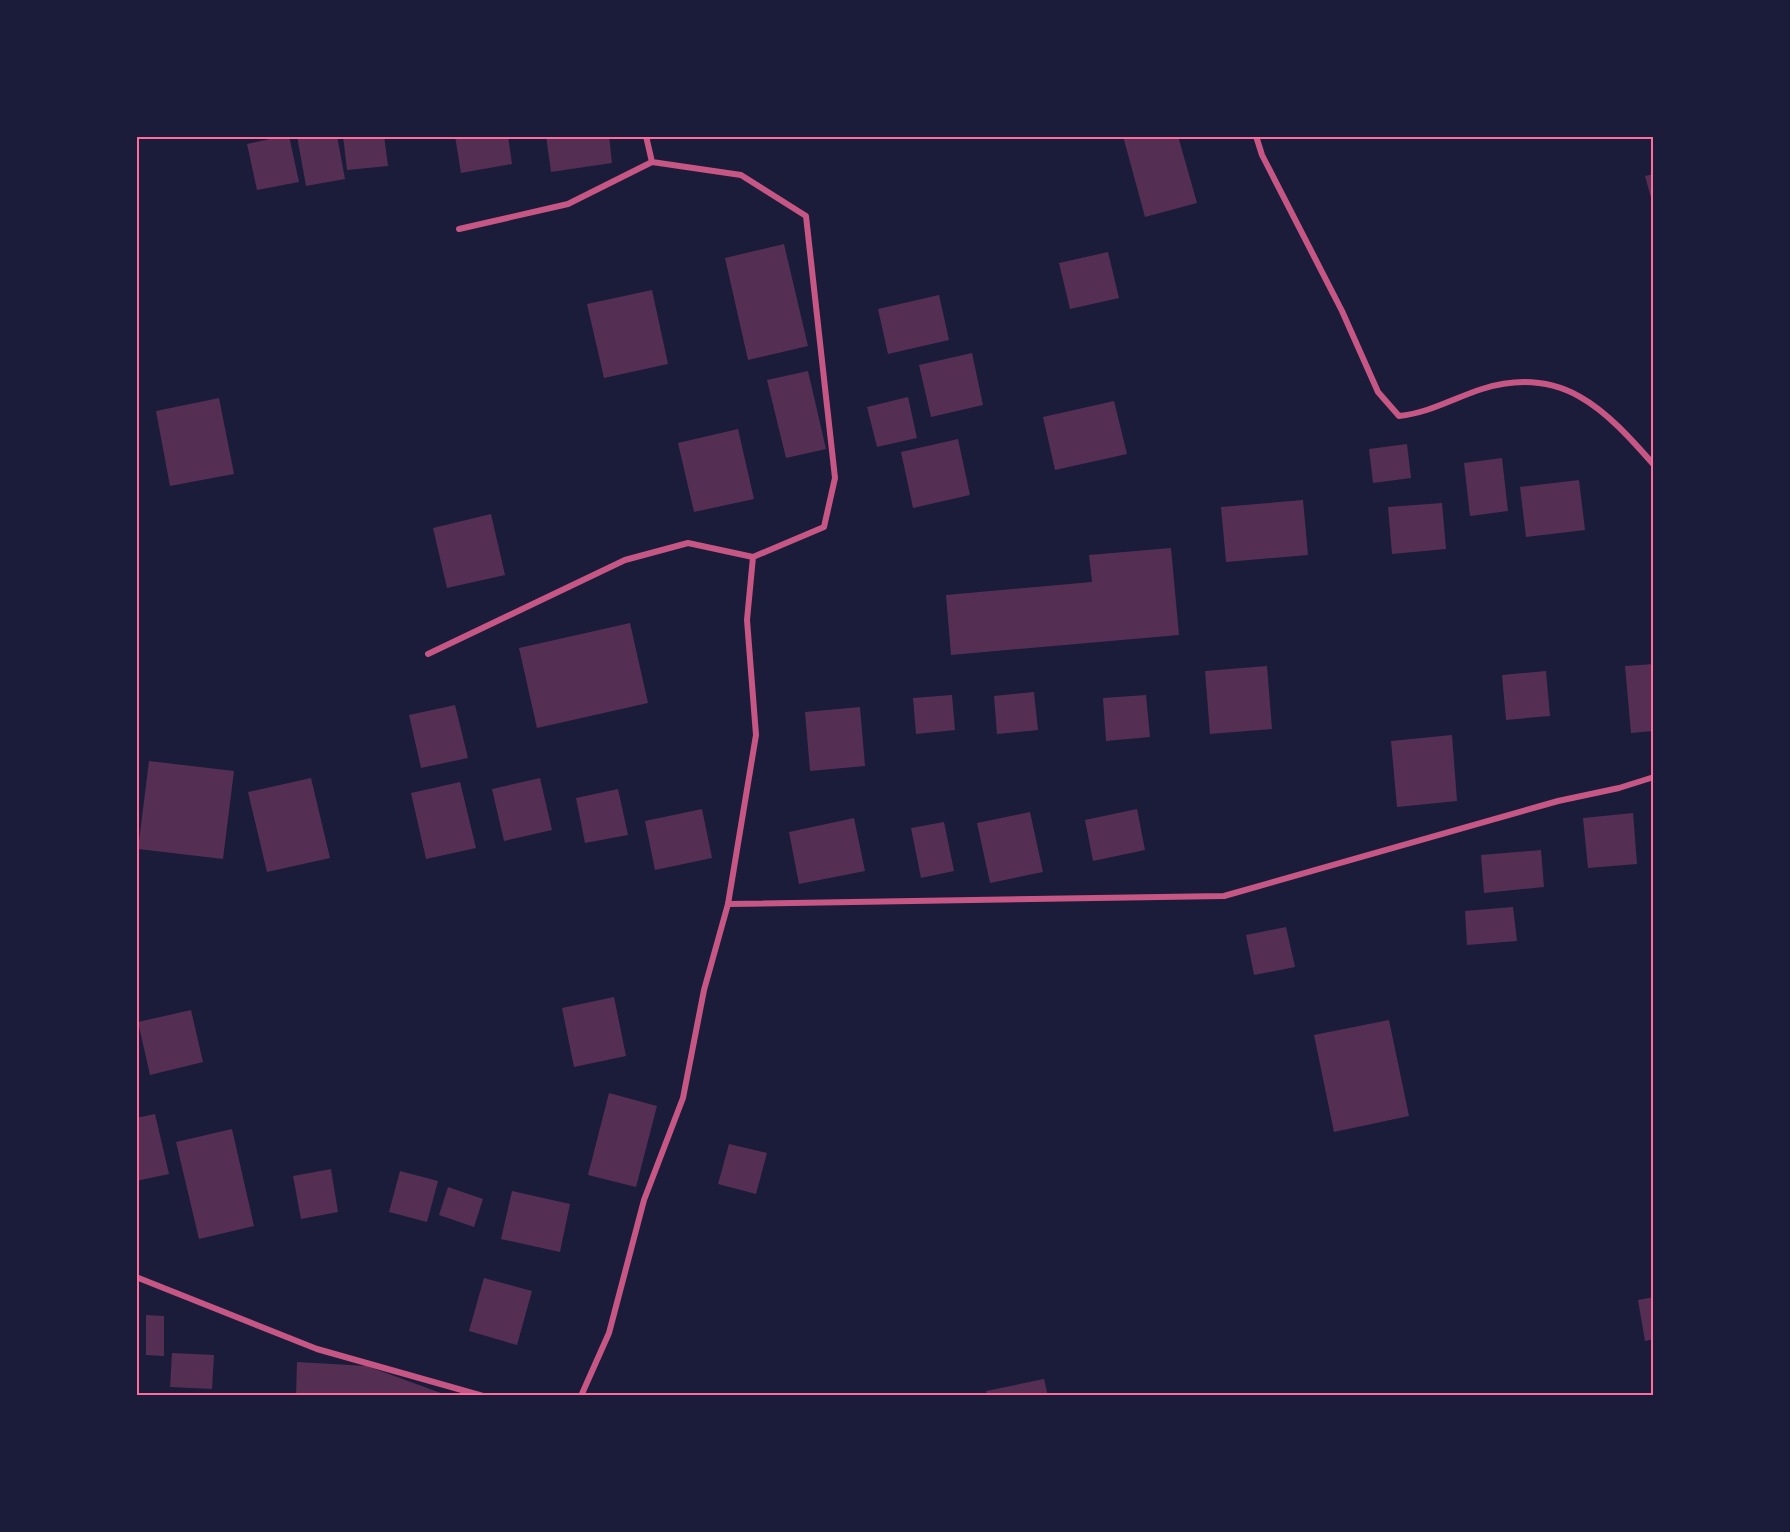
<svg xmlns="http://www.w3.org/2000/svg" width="1790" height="1532" font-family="'Fira Sans',sans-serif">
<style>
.building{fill:#542f53}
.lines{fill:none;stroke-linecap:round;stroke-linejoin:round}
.minor{stroke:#c65784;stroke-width:6}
.neatline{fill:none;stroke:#ff6b9d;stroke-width:2}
</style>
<rect width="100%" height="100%" fill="#1b1b3a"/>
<!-- building -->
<g class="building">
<polygon points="284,136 289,136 299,182 257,190 247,144"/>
<polygon points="297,136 337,136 345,179 306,186"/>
<polygon points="343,136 384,136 388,166 347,170"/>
<polygon points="455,136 508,136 512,164 461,173"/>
<polygon points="546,136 609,136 612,163 551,172"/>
<polygon points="1123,136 1178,136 1197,203 1145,217"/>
<polygon points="1654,174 1654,205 1653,205 1645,176"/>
<polygon points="784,244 808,346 748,360 725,258"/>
<polygon points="1108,252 1119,298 1070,309 1059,263"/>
<polygon points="652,290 668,364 604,378 587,304"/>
<polygon points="939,295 949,340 888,354 878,309"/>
<polygon points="972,353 983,405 931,417 919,365"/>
<polygon points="808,371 826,449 786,458 767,380"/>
<polygon points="908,397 917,438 877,447 867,407"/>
<polygon points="219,398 234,474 170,486 156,411"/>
<polygon points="1114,401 1127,454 1055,470 1043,417"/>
<polygon points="738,429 754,499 694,512 678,443"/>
<polygon points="958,439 970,495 913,508 901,452"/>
<polygon points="1407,444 1411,478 1373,483 1369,449"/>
<polygon points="1502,458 1508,511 1470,516 1464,463"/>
<polygon points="1579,480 1585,530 1526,537 1520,487"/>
<polygon points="1303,500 1308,555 1226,562 1221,507"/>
<polygon points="1442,503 1446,549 1392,554 1388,507"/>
<polygon points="491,514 505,575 447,588 433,528"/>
<polygon points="1171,548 1179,635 951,655 946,595 1092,582 1089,555"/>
<polygon points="630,623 648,703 537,728 519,648"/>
<polygon points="1654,664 1654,731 1631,733 1625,666"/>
<polygon points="1267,666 1272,729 1210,734 1205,671"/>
<polygon points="1546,671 1550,716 1506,720 1502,675"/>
<polygon points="1034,692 1038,730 997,734 994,696"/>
<polygon points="952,695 955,730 916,734 913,698"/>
<polygon points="1146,695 1150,737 1106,741 1103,698"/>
<polygon points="455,705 468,758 421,768 409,715"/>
<polygon points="860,707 865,766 810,771 805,712"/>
<polygon points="1452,735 1457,801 1397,807 1391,741"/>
<polygon points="149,761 234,771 223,859 138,849"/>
<polygon points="311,778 330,858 267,872 248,792"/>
<polygon points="540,778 552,830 504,841 492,789"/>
<polygon points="460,782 476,848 426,859 411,793"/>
<polygon points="618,789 628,835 585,843 576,798"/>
<polygon points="702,809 712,858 655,870 645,821"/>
<polygon points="1137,809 1145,850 1093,861 1085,820"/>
<polygon points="1030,812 1043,872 990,883 977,823"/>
<polygon points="1633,813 1637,864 1588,868 1583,818"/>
<polygon points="854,818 865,871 799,884 789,832"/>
<polygon points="944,822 954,871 921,878 911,828"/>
<polygon points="1541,850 1544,887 1484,893 1481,855"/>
<polygon points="1513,907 1517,941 1467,945 1465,911"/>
<polygon points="1286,927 1295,967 1254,975 1246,935"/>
<polygon points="614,997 626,1056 574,1067 562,1008"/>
<polygon points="191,1010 203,1062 150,1075 138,1022"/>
<polygon points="1389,1020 1409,1116 1334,1132 1314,1035"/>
<polygon points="609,1093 657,1106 636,1187 588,1175"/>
<polygon points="155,1114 169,1174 136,1181 136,1118"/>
<polygon points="232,1129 254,1226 199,1239 176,1142"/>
<polygon points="729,1144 767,1153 756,1194 718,1184"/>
<polygon points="331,1169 338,1212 301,1219 293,1176"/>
<polygon points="400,1171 438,1181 427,1222 389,1212"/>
<polygon points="448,1187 483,1199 474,1227 439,1215"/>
<polygon points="512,1191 570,1204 560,1252 501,1239"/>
<polygon points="484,1278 532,1291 517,1345 469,1331"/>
<polygon points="1654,1297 1654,1339 1645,1341 1638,1300"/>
<polygon points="146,1315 164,1316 164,1356 146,1355"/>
<polygon points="172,1353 214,1355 212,1389 170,1387"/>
<polygon points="297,1362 367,1366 449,1396 296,1396"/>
<polygon points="1044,1379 1048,1396 987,1396 986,1391"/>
</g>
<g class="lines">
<!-- minor -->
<g class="minor">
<path d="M 1256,136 L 1262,155 L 1342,311 L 1378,392 L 1399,416 C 1429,413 1454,398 1482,389 C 1562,364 1605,409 1654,465"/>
<polyline points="459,229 568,204 652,162"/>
<polyline points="428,654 625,560 688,543 753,557"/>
<polyline points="728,904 1224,896 1558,801 1619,788 1654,777"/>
<polyline points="136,1277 317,1349 483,1396"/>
<polyline points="581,1396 609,1333 644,1200 683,1098 704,990 728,904 756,735 747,620 753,557 824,527 835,478 806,216 741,175 652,162 646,136"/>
</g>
</g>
<!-- border -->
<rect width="1790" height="1532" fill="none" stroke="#1b1b3a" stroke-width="276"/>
<rect x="138" y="138" width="1514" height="1256" class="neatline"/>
</svg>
